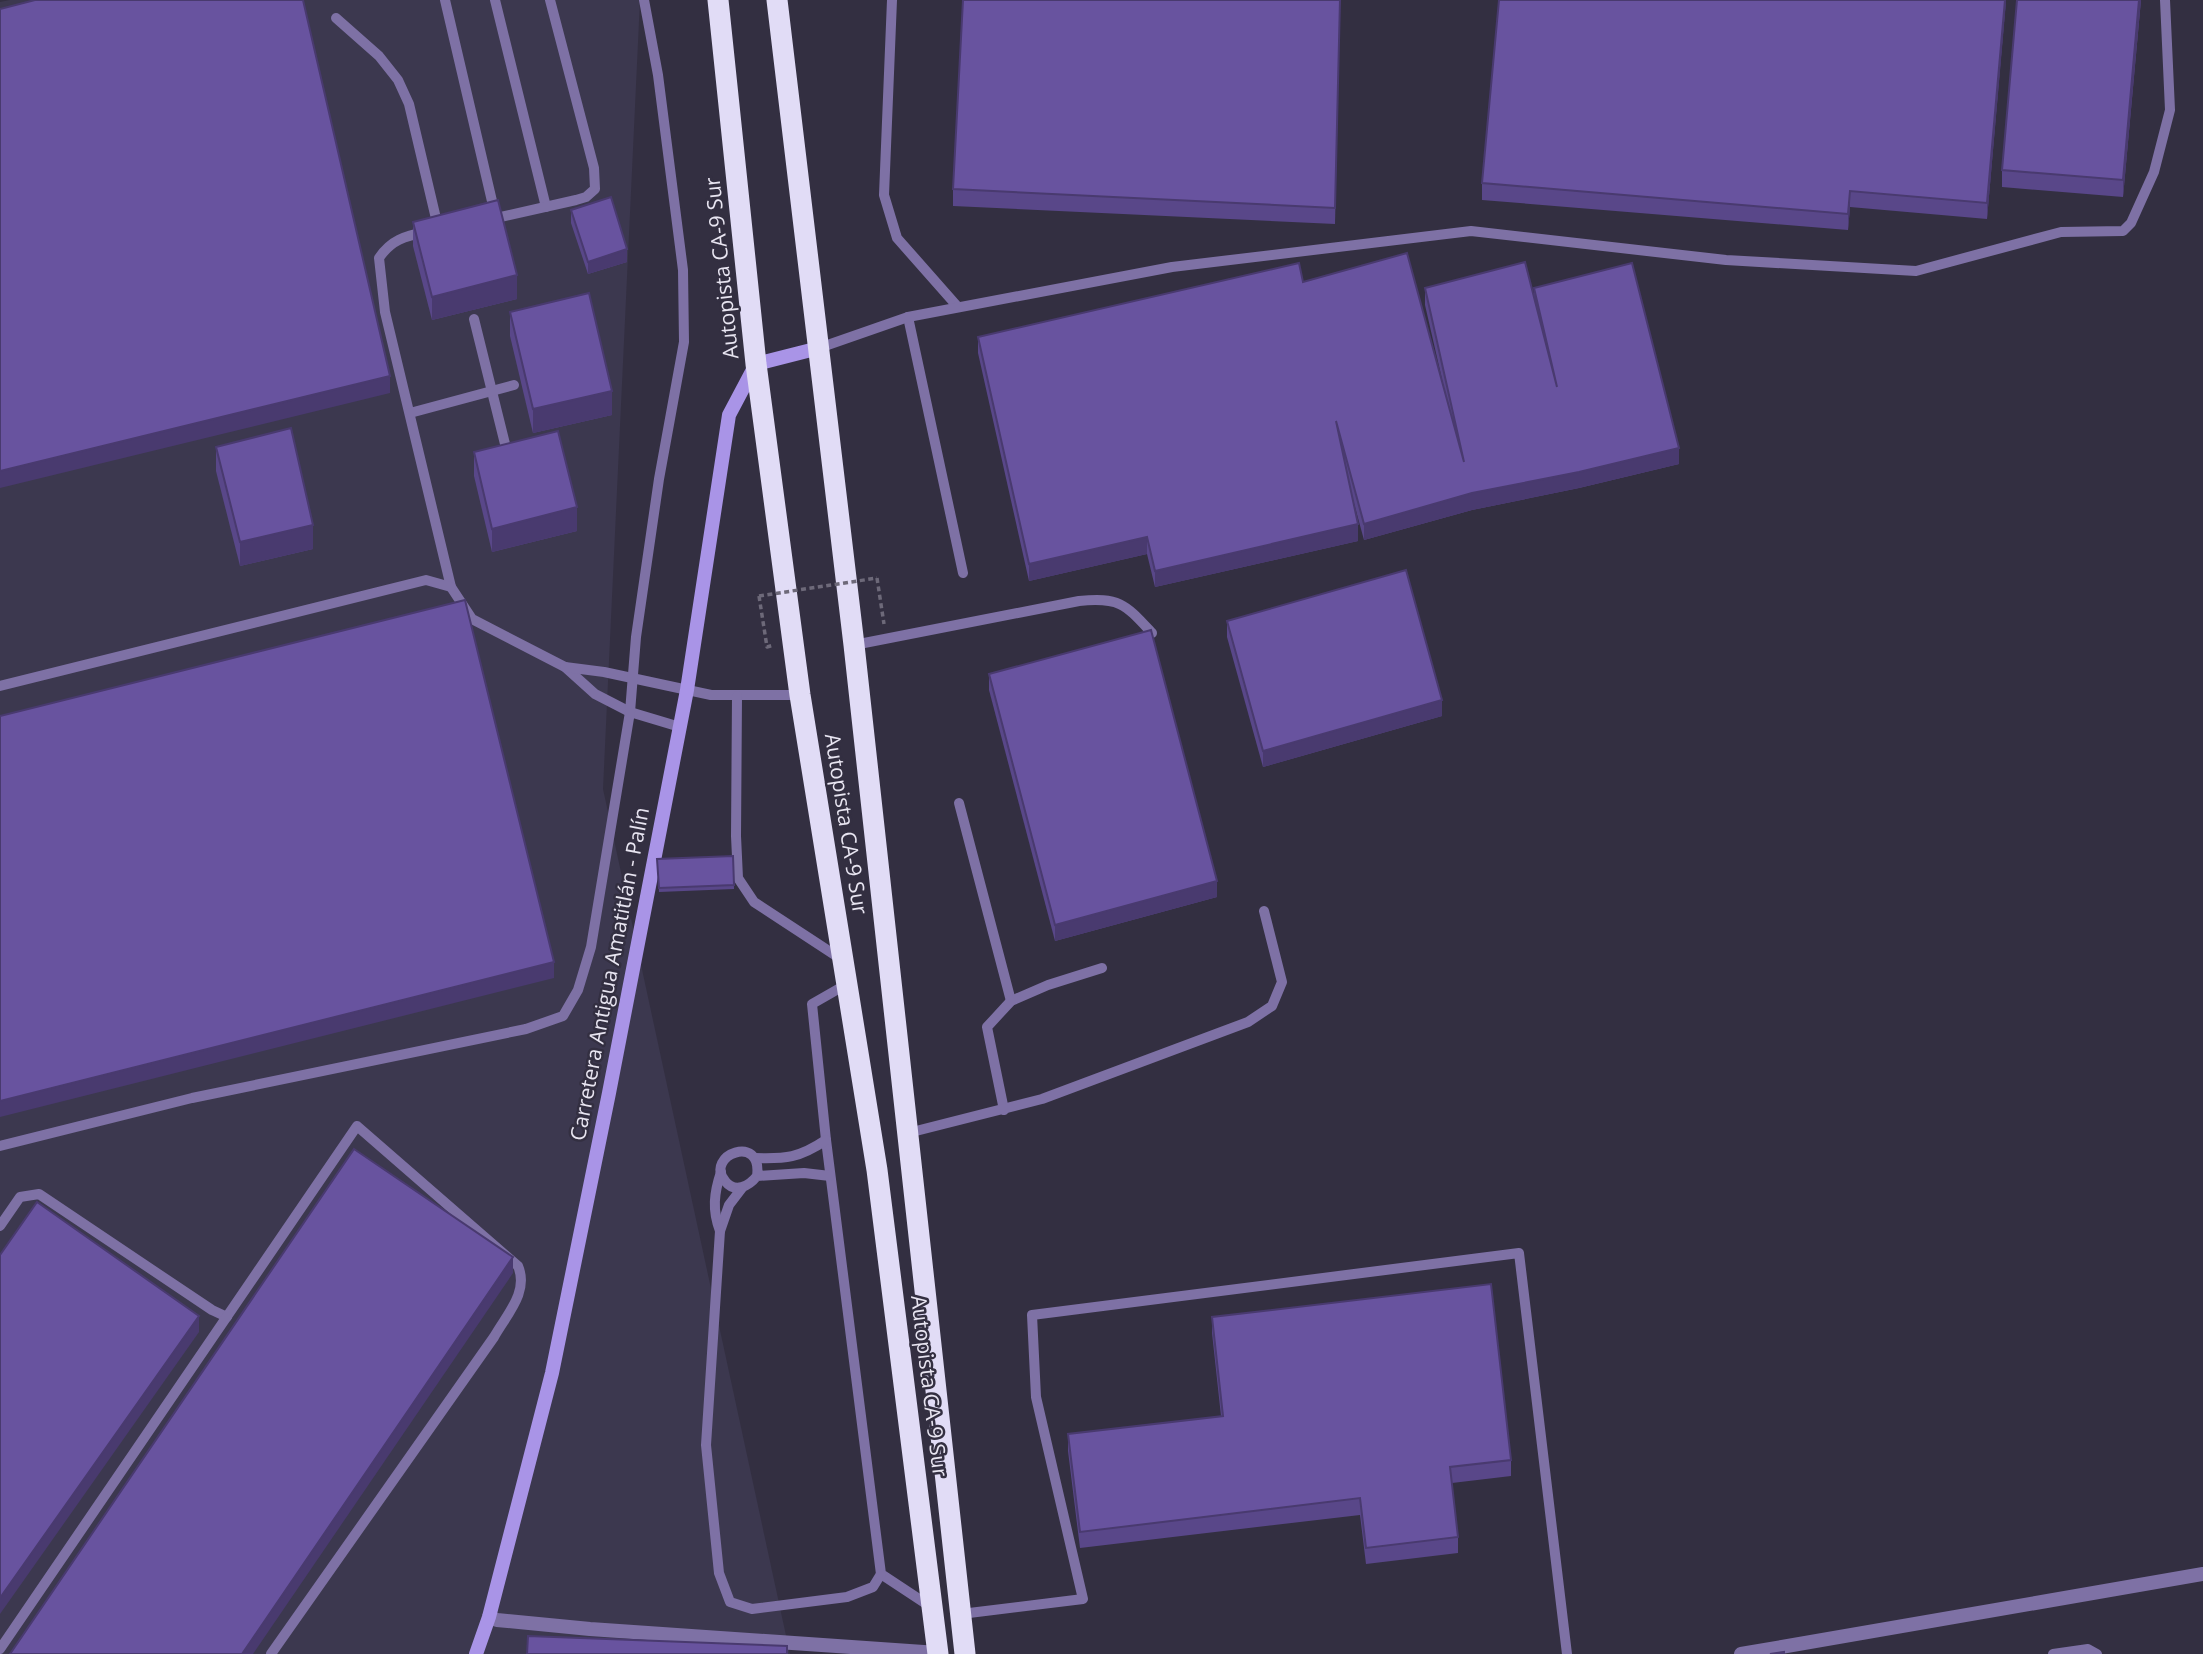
<svg xmlns="http://www.w3.org/2000/svg" width="2203" height="1654" font-family="'Open Sans',sans-serif">
<style>
.built{fill:#3c384f}
.lines{fill:none;stroke-linecap:round;stroke-linejoin:round}
.path{stroke:#6d6979;stroke-width:3.5;stroke-dasharray:5 3.5;stroke-linecap:butt}
.lane{stroke:#7e71a5;stroke-width:10}
.street{stroke:#7e71a5;stroke-width:14}
.secondary{stroke:#a994e7;stroke-width:14}
.highway{stroke:#e1dcf6;stroke-width:21}
.path-bridge{stroke:#6d6979;stroke-width:3.5;stroke-dasharray:5 3.5;stroke-linecap:butt}
.wall{fill:#594789}
.shaded-wall{fill:#493a6f}
.building{fill:#68539f;stroke:#493a6f;stroke-width:2}
.labels{text-anchor:middle;stroke-width:5;stroke-linejoin:round;paint-order:stroke}
.street-label{font-size:21px;fill:#e8e5f1;stroke:#332f41}
</style>
<rect width="100%" height="100%" fill="#332f41"/>
<!-- built -->
<polygon class="built" points="10,0 640,0 603,789 790,1654 0,1654 0,2"/>
<g class="lines">
<!-- path -->
<g class="path">
<polyline points="877,578 884,624"/>
<polyline points="759,596 767,647 774,645"/>
</g>
<!-- lane -->
<g class="lane">
<polyline points="445,0 495,214"/>
<polyline points="495,0 546,207"/>
<polyline points="892,0 884,195 897,238 957,306"/>
<polyline points="336,18 379,56 398,80 409,104 438,227"/>
<polyline points="492,219 576,200 586,197 595,189 594,168 550,0"/>
<path d="M 426,232 C 405,236 391,240 379,258 L 385,312 L 451,587 L 472,619 L 565,667 L 595,694 L 630,712 L 680,727"/>
<polyline points="908,317 963,573"/>
<polyline points="474,319 508,456"/>
<polyline points="819,348 908,317 1172,267 1471,231 1726,260 1916,271 2061,232 2123,231 2131,223 2154,172 2170,110 2165,0"/>
<polyline points="410,413 514,385"/>
<path d="M 854,645 L 1079,601 C 1120,597 1125,604 1152,633"/>
<polyline points="565,667 604,672 711,695 800,695"/>
<polyline points="0,686 426,580 451,587"/>
<polyline points="737,696 736,836 738,878 754,902 841,959"/>
<polyline points="959,803 1011,1001"/>
<polyline points="847,984 812,1004 826,1140 881,1574 931,1607"/>
<polyline points="1004,1110 987,1027 1011,1001 1048,985 1102,968"/>
<polyline points="908,1133 1042,1099 1248,1022 1272,1006 1282,982 1264,911"/>
<polyline points="0,1146 192,1098 526,1029 563,1016 578,990 591,947 630,712 636,637 659,479 684,342 683,270 658,75 644,0"/>
<path d="M 755,1158 C 786,1159 799,1158 826,1140"/>
<path d="M 757,1176 C 763,1133 704,1155 725,1181 C 735,1194 749,1186 757,1176 L 804,1173 L 830,1176"/>
<polyline points="742,1188 729,1205 720,1231 706,1445 719,1573 730,1602 752,1609 847,1597 873,1587 881,1574"/>
<polyline points="0,1226 20,1197 39,1194 212,1310 227,1317"/>
<path d="M 720,1231 C 712,1210 714,1193 721,1172"/>
<polyline points="961,1614 1083,1599 1036,1397 1032,1315 1519,1253 1567,1654"/>
<path d="M 0,1649 L 357,1126 L 518,1266 C 529,1292 507,1314 494,1337 L 271,1654"/>
<polyline points="2053,1654 2088,1649 2097,1654"/>
</g>
<!-- street -->
<g class="street">
<polyline points="489,1617 497,1620 590,1629 938,1653"/>
<polyline points="1741,1654 2203,1574"/>
</g>
<!-- secondary -->
<polyline class="secondary" points="476,1654 489,1617 552,1373 609,1093 687,690 729,415 756,364 819,348"/>
<!-- highway -->
<g class="highway">
<polyline points="718,0 756,364 800,695 877,1170 938,1654"/>
<polyline points="777,0 854,645 965,1654"/>
</g>
<!-- path-bridge -->
<polyline class="path-bridge" points="759,596 877,578"/>
</g>
<!-- wall -->
<g class="wall">
<polygon points="1340,0 1335,224 953,206 953,189"/>
<polygon points="2006,0 1987,219 1850,207 1848,230 1482,200 1482,183"/>
<polygon points="2141,0 2123,197 2002,187 2002,170"/>
<polygon points="571,210 627,262 588,274 571,223"/>
<polygon points="413,222 517,299 432,320 413,246"/>
<polygon points="1303,282 1444,388 1425,305 1425,288 1534,300 1534,288 1679,464 1579,488 1472,510 1364,540 1352,496 1358,541 1155,587 1147,554 1029,581 978,353 978,337"/>
<polygon points="510,312 612,415 533,433 510,336"/>
<polygon points="216,447 313,549 240,566 216,471"/>
<polygon points="474,452 577,531 492,552 474,476"/>
<polygon points="1227,621 1442,716 1263,767 1227,637"/>
<polygon points="989,674 1217,897 1055,941 989,690"/>
<polygon points="733,856 734,889 659,892 657,859"/>
<polygon points="1212,1317 1511,1460 1511,1476 1452,1483 1458,1537 1458,1553 1366,1564 1360,1515 1080,1548 1068,1451 1068,1434 1221,1416 1212,1333"/>
</g>
<!-- shaded-wall -->
<g class="shaded-wall">
<polygon points="2005,0 2006,0 2006,3 1987,219 1987,203"/>
<polygon points="2139,0 2141,0 2123,197 2123,180"/>
<polygon points="1850,191 1850,207 1848,230 1848,214"/>
<polygon points="627,249 627,262 588,274 588,262"/>
<polygon points="517,275 517,299 432,320 432,297"/>
<polygon points="390,376 390,393 0,488 0,471"/>
<polygon points="612,391 612,415 533,433 533,409"/>
<polygon points="1679,448 1679,464 1579,488 1472,510 1364,540 1364,524 1472,493"/>
<polygon points="577,507 577,531 492,552 492,529"/>
<polygon points="1358,524 1358,541 1155,587 1155,571"/>
<polygon points="313,525 313,549 240,566 240,542"/>
<polygon points="1147,537 1147,554 1029,581 1029,564"/>
<polygon points="1442,700 1442,716 1263,767 1263,751"/>
<polygon points="1217,881 1217,897 1055,941 1055,925"/>
<polygon points="554,962 554,978 0,1117 0,1101"/>
<polygon points="513,1257 513,1273 253,1654 242,1654"/>
<polygon points="199,1316 199,1332 0,1614 0,1598"/>
</g>
<!-- building -->
<g class="building">
<polygon points="35,0 303,0 390,376 0,471 0,9"/>
<polygon points="963,0 1340,0 1335,208 953,189"/>
<polygon points="1499,0 2005,0 1987,203 1850,191 1848,214 1482,183"/>
<polygon points="2017,0 2139,0 2123,180 2002,170"/>
<polygon points="611,197 627,249 588,262 571,210"/>
<polygon points="498,200 517,275 432,297 413,222"/>
<polygon points="1407,253 1464,462 1425,288 1525,262 1557,387 1534,288 1632,263 1679,448 1579,472 1472,493 1364,524 1336,421 1358,524 1155,571 1147,537 1029,564 978,337 1299,263 1303,282"/>
<polygon points="589,293 612,391 533,409 510,312"/>
<polygon points="291,428 313,525 240,542 216,447"/>
<polygon points="558,431 577,507 492,529 474,452"/>
<polygon points="1406,570 1442,700 1263,751 1227,621"/>
<polygon points="465,600 554,962 0,1101 0,716"/>
<polygon points="1151,630 1217,881 1055,925 989,674"/>
<polygon points="733,856 734,885 659,888 657,859"/>
<polygon points="354,1149 513,1257 242,1654 10,1654"/>
<polygon points="37,1202 199,1316 0,1598 0,1255"/>
<polygon points="1491,1284 1511,1460 1450,1467 1458,1537 1366,1548 1360,1498 1080,1532 1068,1434 1223,1416 1212,1317"/>
<polygon points="528,1636 787,1646 787,1654 527,1654"/>
<polygon points="1784,1652 1784,1654 1770,1654"/>
</g>
<g class="labels">
<!-- street labels -->
<g class="street-label">
<text transform="translate(722 268) rotate(-96)" y="7">Autopista CA-9 Sur</text>
<text transform="translate(846 824) rotate(81)" y="7">Autopista CA-9 Sur</text>
<text transform="translate(610 974) rotate(-79)" y="7">Carretera Antigua Amatitlán - Palín</text>
<text transform="translate(929 1386) rotate(83)" y="7">Autopista CA-9 Sur</text>
</g>
</g>
</svg>
